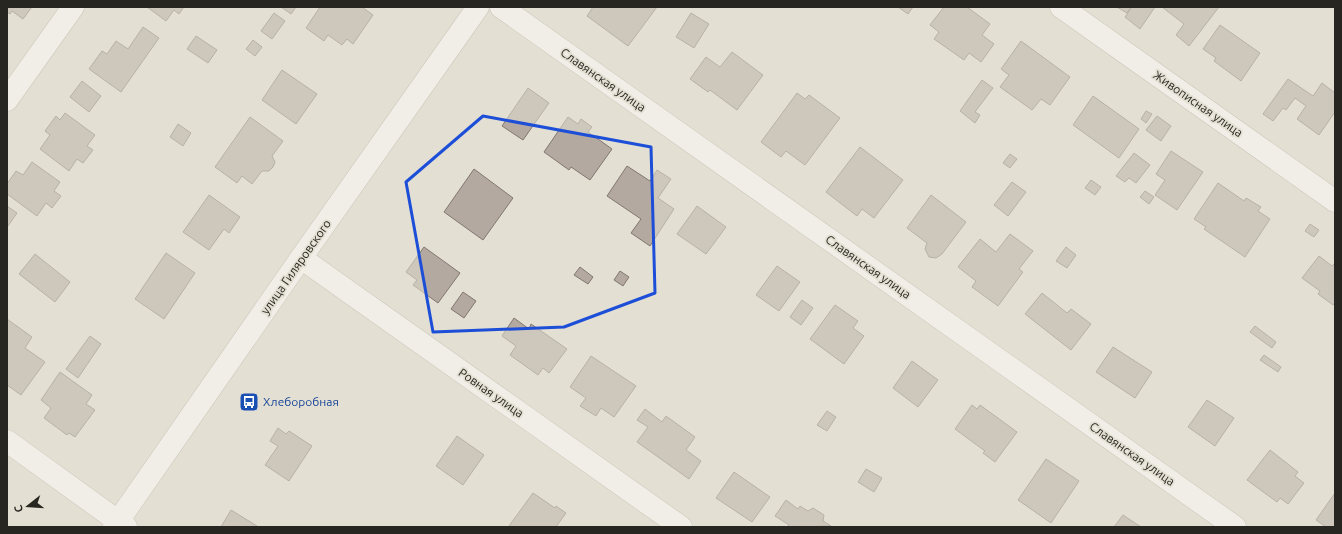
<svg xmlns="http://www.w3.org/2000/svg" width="1342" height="534" font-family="Ubuntu,sans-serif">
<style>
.building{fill:#b4a9a1;stroke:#817770}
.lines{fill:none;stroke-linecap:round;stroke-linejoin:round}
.street-casing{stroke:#aaa69a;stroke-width:23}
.secondary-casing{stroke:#aaa69a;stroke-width:23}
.street{stroke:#fff;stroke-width:22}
.secondary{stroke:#fff;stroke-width:22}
.marked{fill:none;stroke:#1d4ed8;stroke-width:3;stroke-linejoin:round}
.labels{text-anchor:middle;stroke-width:3.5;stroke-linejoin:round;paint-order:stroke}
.street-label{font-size:12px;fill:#272621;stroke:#e3e0d3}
.transit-label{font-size:12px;fill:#164399;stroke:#e3e0d3;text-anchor:start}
</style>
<rect width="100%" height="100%" fill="#e3e0d3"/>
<!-- building -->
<g class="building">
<polygon points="7,7 32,7 23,19 12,11 10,14 7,12"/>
<polygon points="147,7 184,7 179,14 174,10 166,21"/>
<polygon points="281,7 296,7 291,14"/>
<polygon points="320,7 362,7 373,15 353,44 347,39 342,45 328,35 324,41 306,28"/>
<polygon points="593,7 657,7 628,46 587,16"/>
<polygon points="898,7 913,7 908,14"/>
<polygon points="944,7 967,7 990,24 982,35 994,44 981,62 969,53 964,60 934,39 939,32 930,25"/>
<polygon points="1117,7 1131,7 1127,13"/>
<polygon points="1132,7 1155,7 1140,29 1125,17"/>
<polygon points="1162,7 1219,7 1189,46 1176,35 1184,24"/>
<polygon points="274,13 285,21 272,39 261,31"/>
<polygon points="691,13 709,24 694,48 676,37"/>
<polygon points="1220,25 1260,53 1241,81 1214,61 1216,58 1203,49"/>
<polygon points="143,27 159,38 121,92 89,69 102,51 107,54 116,41 128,49"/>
<polygon points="196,36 217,50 208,63 187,49"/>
<polygon points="253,40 262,47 255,56 246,49"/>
<polygon points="1021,41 1070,77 1050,105 1041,99 1032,110 1000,87 1009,75 1001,69"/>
<polygon points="732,52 763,75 737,110 710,90 708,92 690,79 706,57 720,67"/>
<polygon points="282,70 317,94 296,124 262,100"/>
<polygon points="1288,79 1313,96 1322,83 1335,93 1335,112 1319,135 1297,119 1306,106 1295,98 1286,110 1283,108 1273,121 1263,114"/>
<polygon points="982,80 993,88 975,112 980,115 975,123 960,111"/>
<polygon points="82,81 101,96 89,112 70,97"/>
<polygon points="528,88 549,103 523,140 502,126"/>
<polygon points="797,93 805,99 809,95 840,118 805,165 786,151 781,157 761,142"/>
<polygon points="1093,96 1139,129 1119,158 1073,125"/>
<polygon points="1146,111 1152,114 1146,123 1141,119"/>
<polygon points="65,113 95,135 87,146 93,150 83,163 77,159 69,171 40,149 50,135 45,131 56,116 60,120"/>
<polygon points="1157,116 1171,126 1161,141 1146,130"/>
<polygon points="250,117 283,141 272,156 275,162 273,167 269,171 262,171 252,184 242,176 237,183 215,167"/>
<polygon points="568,117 578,124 581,119 592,127 588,132 612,149 590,180 571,167 569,170 544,152"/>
<polygon points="178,124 191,133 183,146 170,137"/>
<polygon points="860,147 903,180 874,218 862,209 857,216 826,192"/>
<polygon points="1171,151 1203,172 1177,210 1155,195 1165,180 1156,174"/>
<polygon points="1134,153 1150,165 1136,183 1129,178 1125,182 1116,176"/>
<polygon points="1010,154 1017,159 1010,168 1003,163"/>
<polygon points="32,162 60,182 54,191 61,196 52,208 46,203 37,216 7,194 7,184 16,171 23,175"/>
<polygon points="627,166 650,181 657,170 671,179 658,198 674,209 650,246 631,233 641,219 607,196"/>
<polygon points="474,169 513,198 483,240 444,212"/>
<polygon points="1091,180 1101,187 1095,195 1085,188"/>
<polygon points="1012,182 1026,192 1008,216 994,205"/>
<polygon points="1218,183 1244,201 1246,198 1261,207 1258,211 1270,219 1245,257 1204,229 1206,227 1194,219"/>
<polygon points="1145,191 1154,197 1149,204 1140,197"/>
<polygon points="209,195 240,217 229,233 224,229 209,250 183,232"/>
<polygon points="931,195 966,222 942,254 936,258 929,257 925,249 927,243 907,228"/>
<polygon points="7,206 17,213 8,226 7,226"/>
<polygon points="697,206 726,227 706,254 677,234"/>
<polygon points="1310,224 1319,230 1314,237 1305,231"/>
<polygon points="1010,234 1033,251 1019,269 1023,272 998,306 972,287 976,281 958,267 980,239 996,252"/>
<polygon points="424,247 460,273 438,303 413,285 417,280 406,272"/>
<polygon points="1066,247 1076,255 1067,268 1056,261"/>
<polygon points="166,253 195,273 164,319 135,299"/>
<polygon points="35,254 70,282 55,302 19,274"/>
<polygon points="1319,256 1332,266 1334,264 1335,265 1335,302 1333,305 1318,294 1320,291 1302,278"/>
<polygon points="777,266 800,282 779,311 756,295"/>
<polygon points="580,267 593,277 588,284 574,275"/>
<polygon points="620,271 629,277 623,286 614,280"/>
<polygon points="463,292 476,301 464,318 451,309"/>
<polygon points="1042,293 1067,313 1071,309 1091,324 1071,350 1025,314"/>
<polygon points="802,300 813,308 801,325 790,317"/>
<polygon points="835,305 858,321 853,328 864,336 844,364 810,339"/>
<polygon points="514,318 529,329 531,324 567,349 549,373 543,368 538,375 510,355 516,346 502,336"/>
<polygon points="7,319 32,337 25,348 45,362 21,395 7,385"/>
<polygon points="1255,326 1276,342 1272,348 1250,332"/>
<polygon points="90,336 101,344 78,378 66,369"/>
<polygon points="1113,347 1152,372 1135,398 1096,372"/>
<polygon points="1264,355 1281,367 1278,372 1260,360"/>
<polygon points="591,356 636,386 614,417 601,408 596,416 580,406 586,398 570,387"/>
<polygon points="912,361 938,380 918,407 893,388"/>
<polygon points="60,372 92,395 86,404 95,410 75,437 69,433 67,435 44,418 51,408 41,400"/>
<polygon points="1207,400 1234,418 1215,446 1188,427"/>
<polygon points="972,405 977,409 980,405 1017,432 995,462 983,453 985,451 955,429"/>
<polygon points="645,409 662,422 666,416 695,437 686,450 701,461 689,479 637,442 648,427 637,420"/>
<polygon points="827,411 836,417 827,431 817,425"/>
<polygon points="278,428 286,434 289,431 312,446 289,481 265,465 278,446 270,441"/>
<polygon points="457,436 484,455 463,485 436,466"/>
<polygon points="1270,450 1298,472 1295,476 1304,483 1288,504 1280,498 1277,502 1247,480"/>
<polygon points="1046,459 1079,481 1051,523 1018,500"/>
<polygon points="866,469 882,478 874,492 858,482"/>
<polygon points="734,472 770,497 752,522 716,498"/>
<polygon points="533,493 555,508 556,506 566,513 556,527 510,527 509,526"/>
<polygon points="1335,493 1335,527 1326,527 1316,520"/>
<polygon points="786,500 798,509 800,506 808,511 813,508 824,515 823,521 831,526 787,527 789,525 775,516"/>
<polygon points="231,510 257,526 257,527 221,527"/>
<polygon points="1123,515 1141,527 1114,527"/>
</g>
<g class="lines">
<defs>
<g id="street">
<polyline points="501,7 1235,527"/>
<polyline points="1061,7 1335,201"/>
<polyline points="7,100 73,7"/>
<polyline points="301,258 681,527"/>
<polyline points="7,441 126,527"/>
</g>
<polyline id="secondary" points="114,527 301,258 478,7"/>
</defs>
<!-- street casing -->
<use href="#street" class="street-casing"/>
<!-- secondary casing -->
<use href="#secondary" class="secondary-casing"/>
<!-- street -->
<use href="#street" class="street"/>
<!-- secondary -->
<use href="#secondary" class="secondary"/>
</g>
<!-- marked area -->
<path d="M0 0H1342V534H0ZM 483,116 L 651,147 L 655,293 L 564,327 L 433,332 L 406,182 Z" fill="#e3e0d3" fill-opacity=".55" fill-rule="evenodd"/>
<path class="marked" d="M 483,116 L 651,147 L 655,293 L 564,327 L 433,332 L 406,182 Z"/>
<!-- icons -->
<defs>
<symbol id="bus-square" viewBox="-11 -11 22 22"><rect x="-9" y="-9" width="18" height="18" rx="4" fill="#1a4fb4" stroke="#e3e0d3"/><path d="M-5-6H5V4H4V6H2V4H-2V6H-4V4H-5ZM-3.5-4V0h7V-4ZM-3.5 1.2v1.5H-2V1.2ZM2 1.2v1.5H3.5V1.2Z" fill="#fff"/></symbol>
</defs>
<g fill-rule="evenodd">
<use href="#bus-square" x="238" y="391" width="22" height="22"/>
</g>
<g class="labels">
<!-- street labels -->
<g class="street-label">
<text transform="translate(603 80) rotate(35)" y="4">Славянская улица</text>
<text transform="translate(1198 104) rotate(35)" y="4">Живописная улица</text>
<text transform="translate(296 267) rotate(-55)" y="4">улица Гиляровского</text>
<text transform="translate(868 267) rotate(35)" y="4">Славянская улица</text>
<text transform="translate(491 393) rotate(35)" y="4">Ровная улица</text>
<text transform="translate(1132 454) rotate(35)" y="4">Славянская улица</text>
</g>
<!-- transit labels -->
<g class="transit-label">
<text x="263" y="406">Хлеборобная</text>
</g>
</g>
<!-- border -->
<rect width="1342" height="534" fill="none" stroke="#272621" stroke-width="16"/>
<!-- north arrow -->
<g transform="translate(28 506) rotate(253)" stroke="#e3e0d3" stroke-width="3" paint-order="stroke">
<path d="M0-3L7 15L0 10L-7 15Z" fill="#272621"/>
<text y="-6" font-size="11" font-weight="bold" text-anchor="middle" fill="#272621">С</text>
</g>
</svg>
